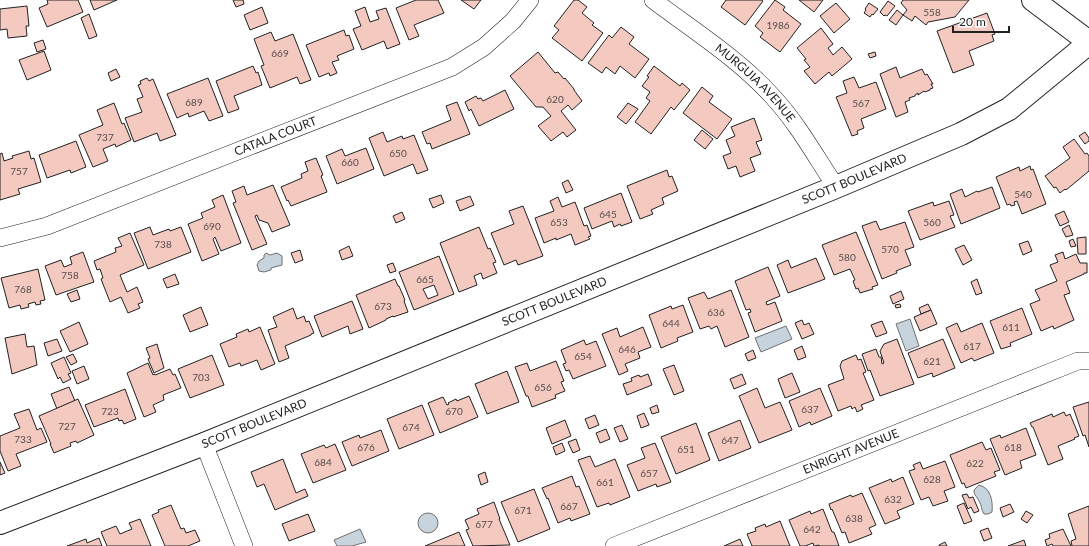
<svg xmlns="http://www.w3.org/2000/svg" width="1089" height="546" font-family="Lato,sans-serif">
<style>
.water{fill:#c7d3dd;stroke:#6f6f6f}
.building{fill:#f3c9c0;stroke:#222;fill-rule:evenodd}
.lines{fill:none;stroke-linecap:round;stroke-linejoin:round}
.street-casing{stroke:#222;stroke-width:18}
.secondary-casing{stroke:#222;stroke-width:24}
.street{stroke:#fff;stroke-width:17}
.secondary{stroke:#fff;stroke-width:22}
.labels{text-anchor:middle;stroke-width:3;stroke-linejoin:round;paint-order:stroke}
.number-label{font-size:10px;fill:#564c4a}
.street-label{font-size:12px;fill:#222;stroke:#fff}
</style>
<rect width="100%" height="100%" fill="#fff"/>
<!-- water -->
<g class="water">
<polygon points="266,253 270,255 277,253 282,256 282,265 271,268 271,270 264,272 259,271 257,265 259,261 264,258 264,255"/>
<polygon points="910,319 919,346 906,351 896,324"/>
<polygon points="786,326 792,339 761,352 755,338"/>
<path d="M 979,485 C 991,488 993,501 992,512 L 988,514 L 984,514 C 981,510 982,505 979,501 C 977,496 974,496 974,490 Z"/>
<circle cx="428" cy="523" r="10"/>
<polygon points="360,529 366,542 352,546 337,546 334,540"/>
</g>
<!-- building -->
<g class="building">
<polygon points="47,0 78,0 83,12 47,27 39,8 48,4"/>
<polygon points="90,0 117,0 94,10"/>
<polygon points="233,0 243,0 244,4 236,7"/>
<polygon points="416,0 438,0 444,13 414,25 419,36 409,40 396,8"/>
<polygon points="461,0 481,0 474,9"/>
<polygon points="574,0 578,0 587,7 582,13 594,23 592,25 603,33 582,61 552,38 559,30 554,26"/>
<polygon points="726,0 761,0 763,1 745,25 721,7"/>
<polygon points="775,0 785,7 783,10 801,24 780,52 760,37 763,33 755,26"/>
<polygon points="799,0 823,0 814,12"/>
<polygon points="903,0 969,0 955,17 928,22 926,25 915,16 912,21 903,15 907,10 901,3"/>
<polygon points="888,1 895,6 887,16 885,15 884,16 880,12"/>
<polygon points="836,3 850,19 834,33 820,16"/>
<polygon points="869,3 878,9 873,15 872,14 870,17 864,13 866,10 865,9"/>
<polygon points="27,6 29,26 26,26 27,36 8,38 7,29 0,30 0,9"/>
<polygon points="262,7 268,23 250,30 244,15"/>
<polygon points="365,7 370,22 379,19 376,11 386,8 400,44 387,49 384,41 362,50 353,29 361,26 355,11"/>
<polygon points="897,10 903,15 896,25 889,20"/>
<polygon points="987,13 995,34 992,35 994,41 969,51 974,65 953,73 937,31"/>
<polygon points="89,14 97,36 89,39 81,18"/>
<polygon points="621,27 634,37 629,44 649,59 635,78 620,66 615,74 606,67 602,73 588,63 609,35 612,38"/>
<polygon points="821,28 833,44 828,48 833,55 842,47 852,59 832,76 829,72 815,84 804,71 810,67 804,60 806,59 797,48"/>
<polygon points="344,30 346,36 349,35 354,49 337,56 339,60 332,62 337,73 330,76 329,73 319,77 306,45"/>
<polygon points="271,32 275,41 293,34 311,80 300,84 297,77 270,88 261,66 264,65 254,39"/>
<polygon points="43,40 46,49 37,52 34,43"/>
<polygon points="44,51 51,70 27,80 19,60"/>
<polygon points="538,52 555,73 558,72 564,79 565,78 574,89 574,90 582,101 572,110 568,105 561,111 576,130 567,137 563,132 551,141 538,126 551,116 543,107 536,107 510,76"/>
<polygon points="875,52 876,56 870,58 868,54"/>
<polygon points="253,66 256,73 258,72 262,85 234,96 239,109 228,113 216,81"/>
<polygon points="654,66 680,86 682,83 690,90 674,110 671,107 651,134 635,122 650,101 646,98 650,92 642,86 649,77 647,76"/>
<polygon points="896,67 900,78 922,69 925,75 927,74 933,84 931,84 933,88 930,89 930,90 925,92 924,91 918,95 918,93 915,95 915,96 909,98 910,100 905,102 908,112 896,117 880,74"/>
<polygon points="116,69 120,77 111,81 108,73"/>
<polygon points="854,77 859,88 876,82 886,109 861,119 864,128 857,131 858,134 852,136 836,97 847,93 843,81"/>
<polygon points="147,78 149,81 153,79 176,135 160,141 157,133 134,142 125,118 142,112 137,99 143,97 138,85 141,84 140,81"/>
<polygon points="208,78 223,116 209,121 204,111 189,117 188,113 177,118 167,94"/>
<polygon points="702,87 713,96 709,102 732,119 717,139 683,113"/>
<polygon points="505,90 514,109 479,126 471,109 469,111 465,102 476,96 478,99 481,98 483,101"/>
<polygon points="457,102 470,134 432,149 430,143 427,144 422,132 451,120 446,106"/>
<polygon points="114,103 122,124 124,123 131,140 116,147 115,144 103,149 108,161 93,167 79,135 103,125 97,110"/>
<polygon points="628,103 638,109 626,124 617,117"/>
<polygon points="754,118 762,140 756,142 761,154 750,158 755,171 740,177 736,166 728,169 723,156 731,153 726,140 735,136 731,127"/>
<polygon points="702,130 713,139 705,149 694,140"/>
<polygon points="383,132 387,142 402,136 403,139 414,135 428,170 417,174 413,164 384,176 369,138"/>
<polygon points="1085,132 1089,138 1089,141 1085,144 1079,136"/>
<polygon points="1074,139 1085,154 1087,153 1089,156 1089,171 1066,190 1065,189 1060,193 1056,187 1054,188 1045,176 1070,158 1063,147"/>
<polygon points="76,141 86,167 71,173 70,170 47,178 39,155"/>
<polygon points="366,148 374,169 337,184 326,156 342,149 345,156"/>
<polygon points="29,151 31,159 34,158 41,182 18,189 20,194 0,200 0,154 2,153 4,161 13,158 12,156"/>
<polygon points="316,158 323,175 321,176 327,192 291,206 288,200 287,201 281,187 302,178 301,174 308,171 305,162"/>
<polygon points="1030,166 1031,170 1033,169 1046,204 1022,214 1017,201 1014,202 1015,205 1011,206 1010,204 1007,205 996,177 1019,167 1020,171"/>
<polygon points="667,170 669,177 672,176 678,191 662,198 664,204 651,210 653,214 640,219 627,186"/>
<polygon points="568,180 573,190 566,193 562,183"/>
<polygon points="273,185 290,225 272,232 268,223 259,220 257,215 255,216 267,244 252,250 233,203 236,202 232,191 244,186 247,195"/>
<polygon points="992,187 1000,208 961,224 950,194 962,189 965,197 977,191 978,192"/>
<polygon points="621,193 632,222 621,226 620,224 614,227 612,221 592,229 584,208"/>
<polygon points="223,195 241,243 221,251 215,237 213,239 219,254 202,261 188,224 203,218 201,213 215,207 212,200"/>
<polygon points="441,195 444,203 433,208 429,199"/>
<polygon points="470,196 474,205 460,211 456,201"/>
<polygon points="558,197 562,207 575,202 584,226 587,225 591,236 588,237 590,239 575,245 571,234 556,240 556,238 544,243 535,218 554,211 550,201"/>
<polygon points="949,201 954,215 950,216 955,227 920,240 908,211 933,202 934,206"/>
<polygon points="523,206 543,256 518,265 516,260 504,265 491,233 514,224 509,211"/>
<polygon points="1064,211 1069,222 1060,226 1055,215"/>
<polygon points="402,212 405,219 396,223 393,216"/>
<polygon points="876,221 880,230 905,222 914,247 905,250 911,265 896,271 897,273 882,279 862,226"/>
<polygon points="1069,225 1073,235 1066,237 1062,229"/>
<polygon points="150,227 153,235 169,229 170,231 181,227 191,252 148,269 134,233"/>
<polygon points="479,227 488,249 490,248 496,262 493,263 497,273 483,279 481,273 474,276 477,285 459,292 440,243"/>
<polygon points="856,232 878,285 872,287 873,289 860,293 858,288 856,289 853,281 855,280 850,269 834,275 822,245"/>
<polygon points="130,233 144,265 120,275 127,292 137,287 143,302 138,304 140,308 128,313 121,297 110,302 101,279 103,278 100,269 97,270 94,261 116,252 115,248 122,246 118,238"/>
<polygon points="1086,237 1086,254 1078,254 1077,238"/>
<polygon points="1073,239 1076,246 1071,247 1069,241"/>
<polygon points="1028,241 1032,251 1023,255 1019,244"/>
<polygon points="964,245 972,260 963,265 955,249"/>
<polygon points="349,246 353,256 342,260 339,251"/>
<polygon points="300,250 303,260 295,263 291,253"/>
<polygon points="83,252 94,282 56,295 45,266 61,260 64,267 72,264 70,257"/>
<polygon points="1063,252 1065,259 1076,254 1080,263 1087,263 1087,273 1084,273 1084,274 1066,282 1070,293 1064,295 1074,320 1054,329 1053,326 1041,331 1030,304 1040,300 1035,290 1057,281 1050,265 1058,262 1055,255"/>
<path d="M 439,256 L 454,294 L 414,310 L 399,272 ZM 434,285 L 438,295 L 428,299 L 423,289 Z"/>
<polygon points="816,258 825,279 788,293 777,265 788,260 791,268"/>
<polygon points="393,263 396,271 390,273 387,265"/>
<polygon points="768,267 780,296 766,302 767,305 775,302 782,321 755,332 748,313 751,312 750,309 746,310 735,281"/>
<polygon points="38,269 45,300 40,301 41,304 36,305 35,302 28,304 29,307 21,309 20,305 9,308 1,278"/>
<polygon points="175,274 179,284 167,288 163,279"/>
<polygon points="395,279 398,286 399,286 405,300 404,301 408,312 393,317 393,316 386,319 386,320 369,328 356,295"/>
<polygon points="977,279 982,293 976,295 971,282"/>
<polygon points="77,290 80,299 71,302 67,294"/>
<polygon points="731,290 749,337 725,347 717,326 711,329 709,326 700,329 688,298 704,292 708,299"/>
<polygon points="901,291 904,299 893,304 890,296"/>
<polygon points="352,301 363,329 350,334 348,326 322,337 314,316"/>
<polygon points="900,304 901,307 896,308 895,305"/>
<polygon points="928,304 931,310 921,314 919,308"/>
<polygon points="683,305 693,332 677,338 678,341 661,348 649,315 671,306 672,309"/>
<polygon points="201,307 208,325 190,332 183,315"/>
<polygon points="293,308 297,319 304,316 306,322 309,321 314,333 311,334 311,335 285,346 289,358 279,362 268,330 277,327 273,317"/>
<polygon points="1022,308 1032,334 1010,343 1011,346 1001,349 990,321"/>
<polygon points="931,310 937,324 920,331 914,317"/>
<polygon points="802,320 804,325 809,323 814,334 802,339 795,323"/>
<polygon points="882,321 887,333 876,337 871,325"/>
<polygon points="79,322 88,344 70,352 60,331"/>
<polygon points="957,323 961,332 982,323 994,353 974,361 972,358 961,363 946,328"/>
<polygon points="260,327 275,364 261,370 257,360 241,366 240,363 229,367 220,344 237,337 236,334 248,329 249,332"/>
<polygon points="643,327 651,347 638,352 640,358 625,364 628,371 619,375 602,334 617,328 620,337"/>
<polygon points="25,334 27,347 34,346 37,365 12,374 5,338"/>
<polygon points="57,339 62,351 48,356 44,343"/>
<polygon points="897,339 914,384 880,396 870,370 868,371 862,354 876,349 879,357 881,357 882,364 884,363 880,351 884,344"/>
<polygon points="943,339 955,368 933,377 932,373 918,378 908,353"/>
<polygon points="584,340 586,345 596,341 606,366 573,379 569,370 566,371 563,364 566,363 561,350"/>
<polygon points="157,344 164,368 154,373 148,359 150,358 146,348"/>
<polygon points="802,346 806,357 798,360 794,350"/>
<polygon points="753,350 756,358 748,361 745,354"/>
<polygon points="73,354 77,362 71,365 66,357"/>
<polygon points="212,355 224,385 190,398 178,369"/>
<polygon points="856,355 858,360 861,359 866,372 863,373 874,400 861,405 863,409 857,412 855,407 852,409 851,406 838,411 828,385 844,379 840,366 842,361"/>
<polygon points="64,357 71,373 68,374 71,379 63,383 60,377 58,379 51,363"/>
<polygon points="556,361 564,381 561,382 565,391 555,395 556,398 532,407 528,396 526,396 515,367 527,363 530,371"/>
<polygon points="148,363 153,375 154,374 155,375 170,369 173,375 175,374 181,388 163,395 164,400 153,405 156,412 144,417 127,373"/>
<polygon points="674,365 684,391 674,395 663,369"/>
<polygon points="84,366 89,379 77,384 72,371"/>
<polygon points="507,371 519,402 487,414 475,384"/>
<polygon points="792,373 800,392 785,398 778,379"/>
<polygon points="648,374 652,385 627,395 623,384 632,381 631,378 639,375 640,377"/>
<polygon points="742,374 746,384 734,389 730,379"/>
<polygon points="69,387 75,401 57,409 51,394"/>
<polygon points="757,388 765,408 780,402 792,430 759,443 739,396"/>
<polygon points="820,388 832,416 811,425 810,422 799,427 789,401"/>
<polygon points="125,389 136,419 124,424 122,420 119,421 118,418 94,427 85,405"/>
<polygon points="469,396 478,417 440,433 428,403 443,397 447,405 449,404 448,403 456,399 457,401"/>
<polygon points="78,399 94,435 77,443 76,441 70,443 71,446 54,453 50,444 51,444 39,416"/>
<polygon points="1089,402 1089,447 1085,435 1083,436 1073,407"/>
<polygon points="422,405 434,435 399,449 387,419"/>
<polygon points="657,405 659,412 652,414 650,408"/>
<polygon points="29,409 37,430 41,428 47,442 16,454 21,466 8,471 0,451 0,436 20,428 14,414"/>
<polygon points="1064,412 1066,416 1070,414 1079,436 1074,438 1075,439 1058,446 1063,459 1048,465 1033,427 1032,427 1030,423 1052,414 1053,417"/>
<polygon points="644,413 649,425 641,428 637,416"/>
<polygon points="595,415 599,425 589,429 585,419"/>
<polygon points="565,420 571,436 552,444 546,428"/>
<polygon points="740,420 751,448 719,461 708,433"/>
<polygon points="696,423 710,460 676,474 661,437"/>
<polygon points="622,425 628,439 620,442 614,428"/>
<polygon points="1026,428 1036,455 1020,461 1022,468 1005,475 990,439 1000,435 1001,438"/>
<polygon points="606,429 610,439 600,443 596,433"/>
<polygon points="381,430 389,451 352,466 342,442 359,435 360,438"/>
<polygon points="576,439 580,450 573,453 568,442"/>
<polygon points="982,442 986,450 991,448 1000,470 994,472 996,476 966,488 964,483 962,484 950,455"/>
<polygon points="562,443 565,451 556,455 553,447"/>
<polygon points="655,443 671,482 657,487 656,484 638,491 627,465 645,458 641,448"/>
<polygon points="335,444 346,470 313,483 301,454 324,445 326,448"/>
<polygon points="590,456 595,467 615,459 630,497 610,505 609,503 597,507 578,460"/>
<polygon points="283,459 296,493 305,489 308,496 275,510 264,484 257,487 251,472"/>
<polygon points="945,461 955,487 944,491 948,501 933,506 929,497 921,500 909,471 915,469 913,465 920,462 923,469"/>
<polygon points="0,462 5,473 0,475"/>
<polygon points="485,472 488,482 481,485 478,475"/>
<polygon points="572,476 576,487 579,486 590,514 571,521 570,518 558,523 548,498 547,499 542,488"/>
<polygon points="903,477 914,504 897,511 900,518 885,524 869,488 891,479 892,482"/>
<polygon points="534,489 550,529 518,542 501,502"/>
<polygon points="862,493 876,525 869,528 872,534 849,543 845,532 842,533 832,509 831,510 829,504 851,495 852,497"/>
<polygon points="967,494 969,498 973,497 979,511 974,513 971,507 968,509 962,495"/>
<polygon points="494,502 500,519 499,519 510,545 473,546 466,530 469,529 465,520 479,514 477,509"/>
<polygon points="964,503 972,521 964,524 957,506"/>
<polygon points="1010,504 1014,512 1003,517 1000,508"/>
<polygon points="171,505 181,529 184,528 186,533 195,530 200,541 188,546 165,546 152,515 159,512 158,510"/>
<polygon points="1089,506 1089,546 1072,546 1071,541 1076,539 1068,514"/>
<polygon points="823,509 832,532 834,532 839,546 819,546 819,545 814,546 813,543 805,546 800,546 789,520 810,511 811,514"/>
<polygon points="1026,511 1033,515 1027,523 1021,519"/>
<polygon points="308,514 315,531 289,541 282,524"/>
<polygon points="140,519 151,546 107,546 101,532 116,526 120,534 132,529 129,523"/>
<polygon points="780,521 790,546 752,546 747,534 756,531 755,528 765,524 766,527"/>
<polygon points="988,528 992,538 984,541 980,531"/>
<polygon points="1063,529 1071,546 1053,546 1052,544 1047,546 1045,540 1050,538 1049,534"/>
<polygon points="459,532 465,546 425,546"/>
<polygon points="99,538 102,546 67,546 86,539 87,543"/>
<polygon points="740,539 743,546 724,546"/>
<polygon points="1024,540 1026,546 1008,546"/>
<polygon points="945,542 947,546 939,546 939,545"/>
</g>
<g class="lines">
<defs>
<g id="street">
<path id="s1" d="M 653,0 C 693,30 740,60 773,97 C 798,124 816,157 836,187"/>
<path id="s2" d="M 0,238 L 47,226 L 452,67 L 484,47 L 513,21 L 530,0"/>
<polyline points="204,444 244,546"/>
<path id="s3" d="M 614,546 L 1078,361 L 1089,361"/>
</g>
<g id="secondary">
<polyline points="1033,0 1089,42"/>
<path id="s4" d="M 0,523 L 204,444 L 836,187 L 961,134 L 1009,109 L 1089,43"/>
</g>
</defs>
<!-- street casing -->
<use href="#street" class="street-casing"/>
<!-- secondary casing -->
<use href="#secondary" class="secondary-casing"/>
<!-- street -->
<use href="#street" class="street"/>
<!-- secondary -->
<use href="#secondary" class="secondary"/>
</g>
<g class="labels">
<!-- number labels -->
<g class="number-label">
<text x="932" y="16">558</text>
<text x="778" y="29">1986</text>
<text x="280" y="57">669</text>
<text x="555" y="103">620</text>
<text x="194" y="106">689</text>
<text x="861" y="107">567</text>
<text x="105" y="141">737</text>
<text x="398" y="157">650</text>
<text x="350" y="166">660</text>
<text x="19" y="175">757</text>
<text x="1023" y="198">540</text>
<text x="608" y="218">645</text>
<text x="559" y="226">653</text>
<text x="932" y="226">560</text>
<text x="212" y="230">690</text>
<text x="163" y="248">738</text>
<text x="890" y="253">570</text>
<text x="847" y="261">580</text>
<text x="70" y="279">758</text>
<text x="425" y="283">665</text>
<text x="23" y="293">768</text>
<text x="383" y="310">673</text>
<text x="716" y="316">636</text>
<text x="671" y="327">644</text>
<text x="1011" y="331">611</text>
<text x="972" y="350">617</text>
<text x="627" y="353">646</text>
<text x="583" y="360">654</text>
<text x="932" y="365">621</text>
<text x="201" y="381">703</text>
<text x="543" y="391">656</text>
<text x="810" y="413">637</text>
<text x="110" y="415">723</text>
<text x="454" y="415">670</text>
<text x="67" y="430">727</text>
<text x="411" y="431">674</text>
<text x="23" y="443">733</text>
<text x="730" y="444">647</text>
<text x="366" y="451">676</text>
<text x="1013" y="451">618</text>
<text x="686" y="453">651</text>
<text x="323" y="466">684</text>
<text x="975" y="467">622</text>
<text x="649" y="477">657</text>
<text x="932" y="483">628</text>
<text x="605" y="486">661</text>
<text x="893" y="503">632</text>
<text x="569" y="510">667</text>
<text x="523" y="514">671</text>
<text x="854" y="522">638</text>
<text x="484" y="528">677</text>
<text x="812" y="533">642</text>
</g>
<!-- street labels -->
<g class="street-label">
<text dy="4" stroke="none"><textPath href="#s1" startOffset="132">MURGUIA AVENUE</textPath></text>
<text dy="4" stroke="none"><textPath href="#s2" startOffset="294">CATALA COURT</textPath></text>
<text dy="4" stroke="none"><textPath href="#s4" startOffset="921">SCOTT BOULEVARD</textPath></text>
<text dy="4" stroke="none"><textPath href="#s4" startOffset="597">SCOTT BOULEVARD</textPath></text>
<text dy="4" stroke="none"><textPath href="#s4" startOffset="273">SCOTT BOULEVARD</textPath></text>
<text dy="4" stroke="none"><textPath href="#s3" startOffset="255">ENRIGHT AVENUE</textPath></text>
</g>
</g>
<!-- scale -->
<path d="M953 26v6h56v-6" fill="none" stroke="#222222" stroke-width="2"/>
<text x="959" y="26" font-size="12" fill="#222222" stroke="#ffffff" stroke-width="3" paint-order="stroke">20 m</text>
</svg>
